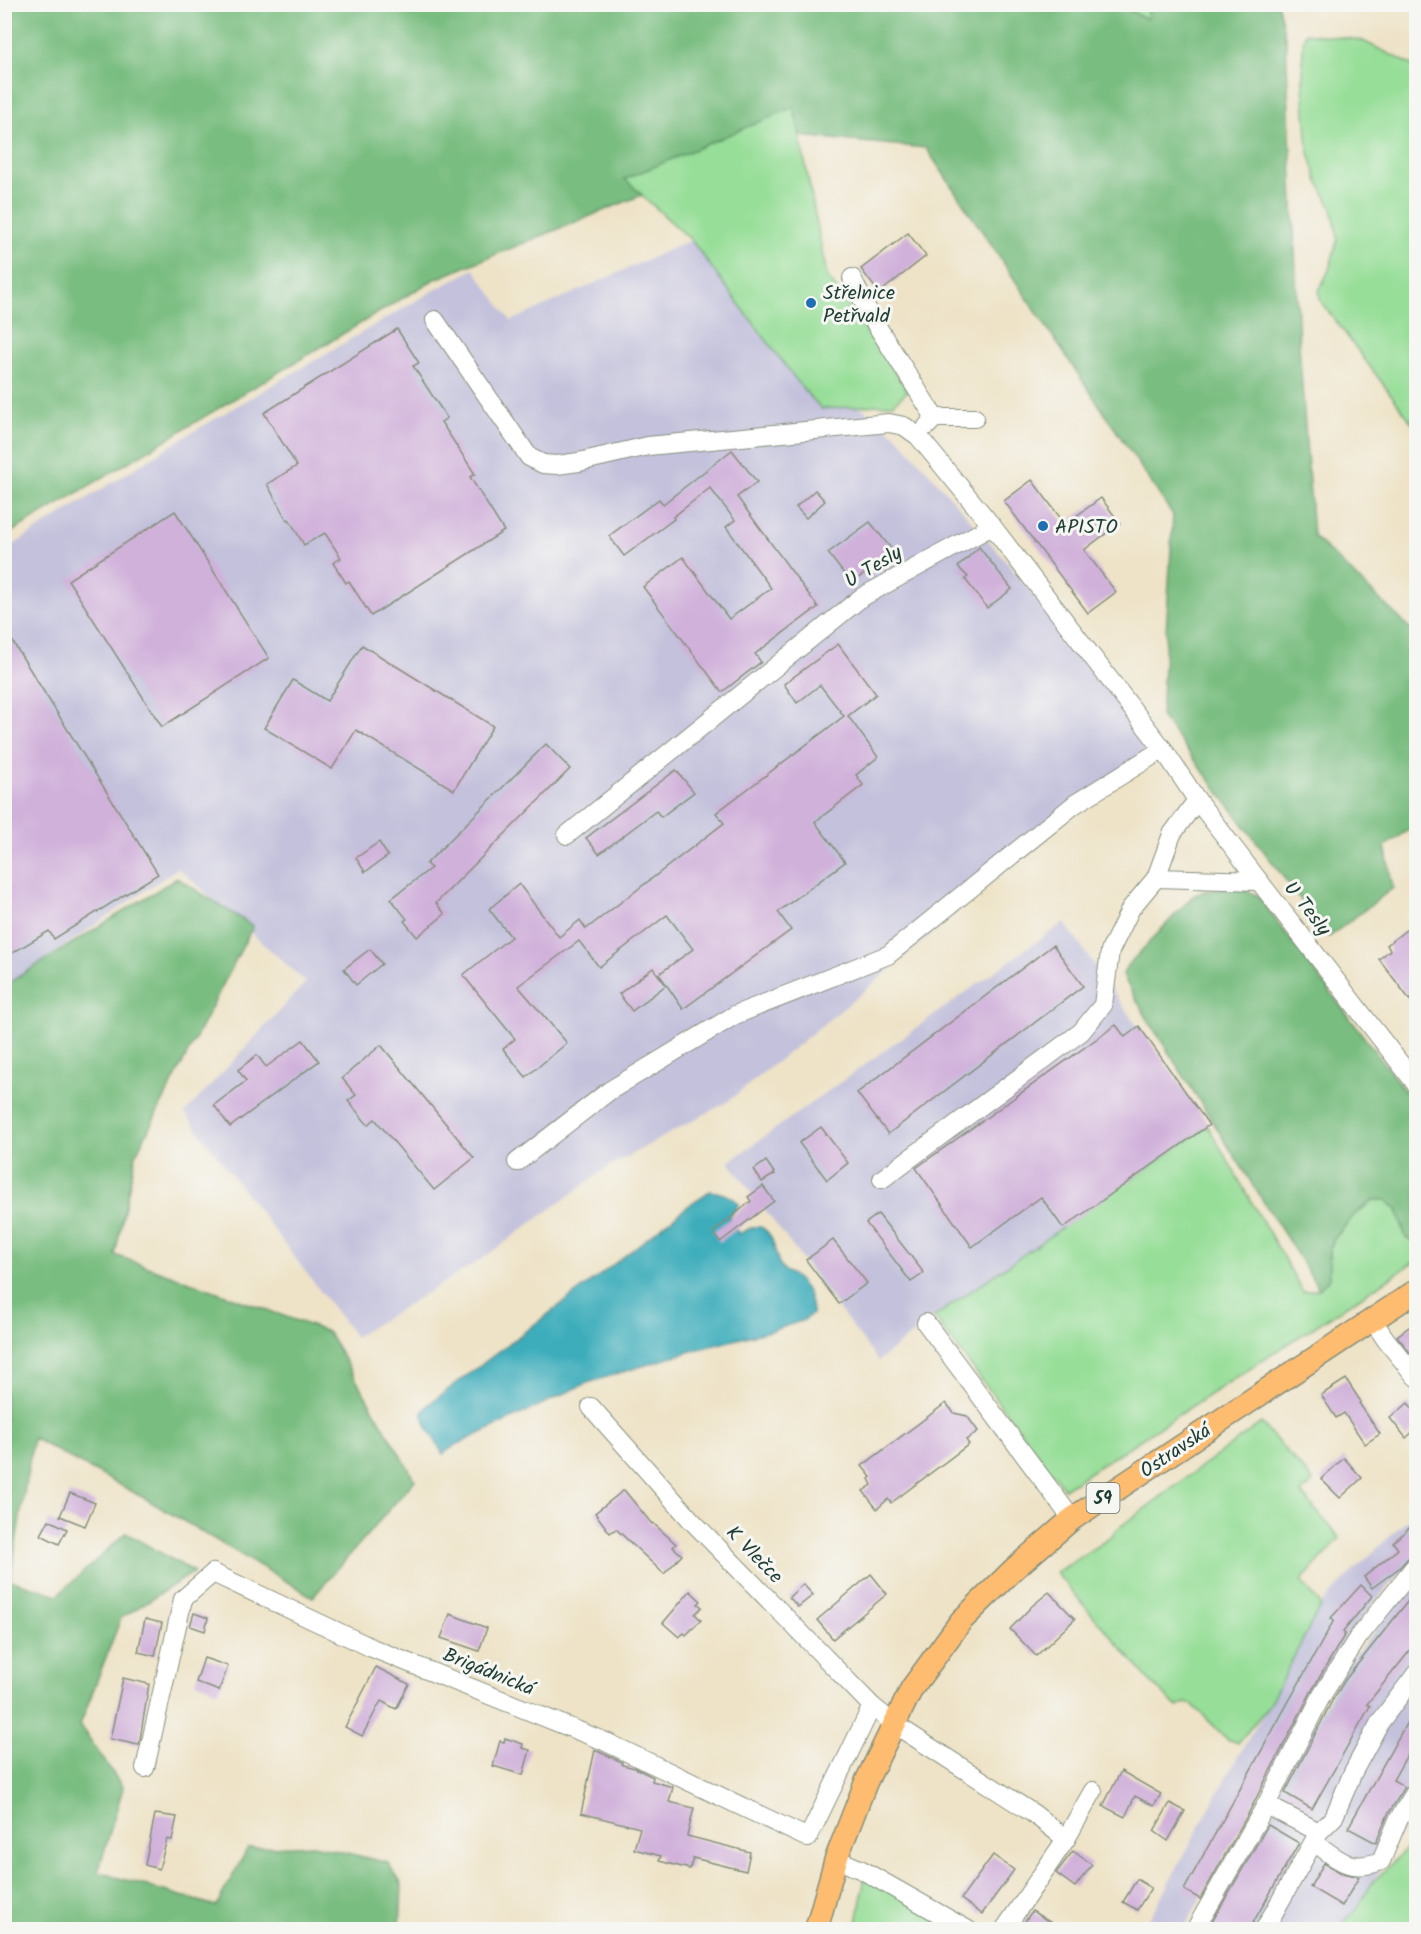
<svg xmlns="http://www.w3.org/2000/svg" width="1421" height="1934" font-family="Kalam,sans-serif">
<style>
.industrial{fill:#c3c1db}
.green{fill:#97de98;stroke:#5b8e66;stroke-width:1.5}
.forest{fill:#79bd80;stroke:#4c7d5a;stroke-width:1.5}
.water{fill:#3eadbb;stroke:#2e7578;stroke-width:1.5}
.building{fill:#d0b1da}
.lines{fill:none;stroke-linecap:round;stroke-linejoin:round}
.minor-casing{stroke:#86907e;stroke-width:20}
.major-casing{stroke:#86907e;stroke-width:25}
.minor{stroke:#fff;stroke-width:18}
.major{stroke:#febc70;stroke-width:22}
.poi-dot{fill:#1f6fb2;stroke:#f6f6f2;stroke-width:2}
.labels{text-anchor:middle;stroke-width:6;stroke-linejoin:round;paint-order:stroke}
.shield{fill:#f6f6f2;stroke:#60746d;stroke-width:1.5}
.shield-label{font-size:18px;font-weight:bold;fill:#1f3d34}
.poi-label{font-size:20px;fill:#1f3d34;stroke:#f6f6f2;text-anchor:start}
.street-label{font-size:20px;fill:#1f3d34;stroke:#f6f6f2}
</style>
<rect width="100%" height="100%" fill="#f6f6f2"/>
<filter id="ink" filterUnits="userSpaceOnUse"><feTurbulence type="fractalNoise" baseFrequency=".0167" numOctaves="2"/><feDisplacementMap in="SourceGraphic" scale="12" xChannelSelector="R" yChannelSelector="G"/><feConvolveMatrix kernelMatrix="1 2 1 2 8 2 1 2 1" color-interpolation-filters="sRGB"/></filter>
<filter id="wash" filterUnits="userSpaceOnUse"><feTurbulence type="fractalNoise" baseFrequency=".008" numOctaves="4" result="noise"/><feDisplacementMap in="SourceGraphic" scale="24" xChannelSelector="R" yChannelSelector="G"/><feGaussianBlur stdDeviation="1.35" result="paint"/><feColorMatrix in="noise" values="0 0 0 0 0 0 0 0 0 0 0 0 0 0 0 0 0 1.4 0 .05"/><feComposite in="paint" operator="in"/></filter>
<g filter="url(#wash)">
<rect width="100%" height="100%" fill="#eee3c7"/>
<!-- industrial -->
<g class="industrial">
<polygon points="691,240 803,389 822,409 861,407 897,436 988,540 1119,697 1147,749 862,993 727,1102 608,1167 482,1259 355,1337 185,1113 306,982 178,868 13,981 5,977 5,550 186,436 431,292 474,269 511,321"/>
<polygon points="1064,922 1208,1126 926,1323 878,1361 729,1162"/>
<polygon points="1416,1512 1416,1559 1389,1585 1350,1632 1184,1929 1143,1930 1238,1756 1267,1708 1321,1605 1356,1568"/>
<polygon points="1416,1579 1416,1807 1373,1882 1356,1909 1338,1929 1200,1930 1347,1665"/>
</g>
<!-- green -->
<g class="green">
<polygon points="1116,5 1149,5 1147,19"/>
<polygon points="1305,33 1361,40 1416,67 1416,428 1320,300 1319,291 1329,270 1338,238 1332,208 1318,182 1308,149 1303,85 1303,43"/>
<polygon points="794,106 827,276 908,391 893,404 822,409 803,389 691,240 624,179"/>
<polygon points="1208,1126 1303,1292 1319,1289 1330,1266 1329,1252 1334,1239 1356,1213 1374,1200 1386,1200 1397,1210 1406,1238 1416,1244 1416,1261 1064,1489 934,1317"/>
<polygon points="1261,1423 1314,1482 1301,1493 1340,1538 1301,1581 1321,1605 1267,1708 1238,1743 1227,1739 1193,1705 1185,1703 1177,1707 1149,1680 1056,1573 1111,1537 1117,1529"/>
<polygon points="1416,1839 1416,1929 1338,1929 1356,1909 1373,1882"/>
<polygon points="865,1876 960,1930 856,1930"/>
</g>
<!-- forest -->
<g class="forest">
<polygon points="1116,4 1147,19 1149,5 1278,5 1286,41 1299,344 1313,536 1416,634 1416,825 1385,846 1393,888 1329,937 1161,716 1173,515 926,148 800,136 794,107 625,179 642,195 433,280 5,536 5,5"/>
<polygon points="177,878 253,926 136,1154 115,1255 328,1332 415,1480 313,1597 146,1499 33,1438 10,1580 58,1595 126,1533 194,1572 121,1618 80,1725 123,1788 98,1872 216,1906 248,1848 313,1845 388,1863 402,1885 400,1929 5,1929 5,983 7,984"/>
<polygon points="1237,888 1257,895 1416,1106 1416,1244 1406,1238 1397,1209 1386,1200 1374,1200 1356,1213 1334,1239 1329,1252 1329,1279 1319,1289 1150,1023 1126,982 1123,974 1128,965 1193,896 1205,891"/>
</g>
<!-- water -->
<path class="water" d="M 710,1191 C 722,1193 730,1194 739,1204 L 728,1219 L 739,1234 C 745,1231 753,1225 760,1227 C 776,1233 773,1254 781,1267 C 783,1271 787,1272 792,1275 C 806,1285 812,1297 812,1314 L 804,1320 L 777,1329 L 695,1350 L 587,1383 L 456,1445 L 443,1454 L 427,1427 L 422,1413 L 429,1404 L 600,1275 L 693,1202 Z"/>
<g id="blocks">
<!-- building -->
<g class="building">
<polygon points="908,233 926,256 879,293 861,269"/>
<polygon points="397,329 419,363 413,366 447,418 441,422 475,474 470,477 504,531 371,616 349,581 346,583 333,563 341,558 325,533 304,545 289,519 287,520 267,484 297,466 264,413"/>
<polygon points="732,450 757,482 737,497 818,607 755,654 761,662 722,692 643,587 683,557 729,619 771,588 726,527 735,520 710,488 673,517 674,519 624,556 609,536 659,499 663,504"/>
<polygon points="1032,480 1065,524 1101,498 1120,523 1084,550 1116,592 1088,613 1004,501"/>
<polygon points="815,490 825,501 806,518 796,507"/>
<polygon points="175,511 269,658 162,727 68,580"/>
<polygon points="870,522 893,551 877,563 876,566 851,583 828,553"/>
<polygon points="979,547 1012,589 987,608 965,579 968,577 958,567"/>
<polygon points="4,628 158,874 54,939 49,931 4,958"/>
<polygon points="838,644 876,694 848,716 878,757 856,775 863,785 815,822 845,862 778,912 791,930 683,1009 659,974 693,949 667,915 599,967 579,941 518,986 567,1043 526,1077 503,1049 515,1039 463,975 511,937 489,909 519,884 559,937 580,920 586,929 724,823 716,813 844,716 820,685 797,703 784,684"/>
<polygon points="362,645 493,726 454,790 356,730 332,769 264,728 293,680 327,701"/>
<polygon points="546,744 570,769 436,903 445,914 417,937 404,921 407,919 391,899 431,868 426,864"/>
<polygon points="676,770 694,792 661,817 656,811 599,854 586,838"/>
<polygon points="379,842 388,856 365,872 356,858"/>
<polygon points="1416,922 1416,1008 1379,959 1390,950 1387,945"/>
<polygon points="1053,945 1083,986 888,1134 857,1093"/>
<polygon points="370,949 382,964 356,985 344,969"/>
<polygon points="653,968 666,985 632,1011 619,994"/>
<polygon points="1116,1025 1125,1037 1139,1026 1209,1125 1063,1228 1041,1197 972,1247 916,1168"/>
<polygon points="303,1040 319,1061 230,1127 214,1105 246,1081 238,1070 257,1055 266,1067"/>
<polygon points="381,1045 474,1158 434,1190 375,1119 368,1125 348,1101 356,1095 342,1078"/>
<polygon points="821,1127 848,1163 827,1180 799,1143"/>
<polygon points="766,1161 775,1174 762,1182 754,1170"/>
<polygon points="763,1186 774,1201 720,1242 713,1232 751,1201 748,1197"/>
<polygon points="878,1214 924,1273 911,1282 866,1223"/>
<polygon points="833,1240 867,1283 839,1304 806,1260"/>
<polygon points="1416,1322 1416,1360 1397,1336"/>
<polygon points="1346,1379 1361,1402 1359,1403 1380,1434 1365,1444 1344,1413 1336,1418 1321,1395"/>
<polygon points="946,1403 954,1413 967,1416 978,1431 966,1440 969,1444 891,1503 888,1499 877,1509 863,1491 872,1485 869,1479 871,1477 862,1466"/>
<polygon points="1408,1403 1416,1413 1416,1429 1406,1438 1390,1418"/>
<polygon points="1344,1458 1362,1478 1340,1498 1321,1479"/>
<polygon points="624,1490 652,1524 653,1523 676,1544 673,1547 682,1555 664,1574 616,1529 610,1533 595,1513"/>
<polygon points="70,1493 95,1503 85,1526 60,1516"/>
<polygon points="49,1520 67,1529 59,1544 41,1535"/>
<polygon points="1416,1522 1416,1554 1408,1558 1399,1568 1372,1588 1364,1577 1398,1549 1393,1542"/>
<polygon points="871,1574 887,1594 833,1639 817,1620"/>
<polygon points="803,1584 813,1595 798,1607 789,1597"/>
<polygon points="1361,1585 1372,1596 1343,1632 1345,1634 1312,1690 1248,1814 1200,1899 1184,1890 1334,1620 1331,1618"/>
<polygon points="690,1591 701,1601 698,1604 702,1607 695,1614 701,1620 686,1635 684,1633 679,1637 663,1623"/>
<polygon points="1416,1591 1416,1643 1367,1704 1370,1706 1312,1809 1285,1793 1332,1701 1345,1680"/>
<polygon points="1049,1592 1075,1619 1036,1656 1010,1629 1032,1606"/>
<polygon points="194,1613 208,1618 205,1631 190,1626"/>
<polygon points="450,1614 487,1628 479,1651 441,1638"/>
<polygon points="145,1619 162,1623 155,1656 138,1652"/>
<polygon points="204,1658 228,1666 219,1691 196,1682"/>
<polygon points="376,1667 409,1684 396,1709 381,1701 362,1736 345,1727"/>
<polygon points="123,1678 149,1684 139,1745 110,1739"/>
<polygon points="1416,1706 1416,1739 1393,1780 1405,1787 1388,1814 1376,1843 1348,1828"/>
<polygon points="505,1738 523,1744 522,1748 530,1750 523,1775 493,1766 500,1741 504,1742"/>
<polygon points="595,1750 622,1762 622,1765 635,1768 653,1777 652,1781 673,1787 669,1802 694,1808 687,1836 750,1852 746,1871 693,1858 690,1869 659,1861 661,1856 634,1849 640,1828 581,1813"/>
<polygon points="1121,1771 1161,1794 1154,1806 1135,1796 1125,1817 1103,1806"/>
<polygon points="1170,1803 1185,1811 1168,1841 1154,1831"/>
<polygon points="155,1814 177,1817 172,1840 167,1839 159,1869 145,1865"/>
<polygon points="1268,1825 1299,1843 1255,1919 1250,1929 1208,1929"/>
<polygon points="1073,1851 1092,1865 1075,1887 1056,1873"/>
<polygon points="993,1855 1014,1870 982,1914 961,1899"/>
<polygon points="1324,1863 1341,1873 1359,1877 1342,1906 1310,1887"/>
<polygon points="1137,1879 1151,1888 1137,1910 1123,1902"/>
<polygon points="1032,1911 1061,1929 1020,1929"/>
</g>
</g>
</g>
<g filter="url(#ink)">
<use href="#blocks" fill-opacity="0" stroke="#86907e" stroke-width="1.5"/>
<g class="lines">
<defs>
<g id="minor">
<polyline points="852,278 870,315 935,418"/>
<polyline points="435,320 529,457 543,464 557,465 579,462 648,446 889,423 904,426 918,436 992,526"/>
<polyline points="927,426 935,418 975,418"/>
<polyline points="567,835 862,597 992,526 1163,749 1197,800 1259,881 1416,1084"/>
<polyline points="1156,878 1259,881"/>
<polyline points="517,1162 609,1091 735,1015 888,955 1075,804 1163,749"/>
<polyline points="882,1179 1081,1032 1103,1005 1110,951 1131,908 1156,878 1172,834 1197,800"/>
<polyline points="1372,1319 1386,1340 1416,1377"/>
<polyline points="926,1323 1072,1519"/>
<polyline points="591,1407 691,1520 872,1706 894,1724 1034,1814 1066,1839 1004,1930"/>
<polyline points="145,1768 183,1599 213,1573 372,1648 606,1742 808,1838 872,1706"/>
<polyline points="1266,1805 1319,1832"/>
<polyline points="1066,1839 1093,1791"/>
<path d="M 1314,1842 C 1339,1860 1349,1873 1381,1861 L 1398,1820 L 1416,1791"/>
<polyline points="836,1859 862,1870 968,1930"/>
<polyline points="1195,1930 1266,1805 1322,1695 1359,1636 1416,1565"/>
<polyline points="1264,1930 1319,1832 1334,1817 1353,1772 1380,1722 1416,1674"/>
</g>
<polyline id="major" points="816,1930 836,1859 866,1782 912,1688 961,1621 1014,1569 1072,1519 1416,1291"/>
</defs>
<!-- minor casing -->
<use href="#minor" class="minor-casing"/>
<!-- major casing -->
<use href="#major" class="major-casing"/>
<!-- minor -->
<use href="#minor" class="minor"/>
<!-- major -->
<use href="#major" class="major"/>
</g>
</g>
<!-- markers -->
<g class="poi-dot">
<circle cx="811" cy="303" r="6"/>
<circle cx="1043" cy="526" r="6"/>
</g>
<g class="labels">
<!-- shield labels -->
<rect class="shield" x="1086.5" y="1483" width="33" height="30" rx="4.5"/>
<g class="shield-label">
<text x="1103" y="1504">59</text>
</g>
<!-- poi labels -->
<g class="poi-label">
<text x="823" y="299">Střelnice<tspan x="823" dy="23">Petřvald</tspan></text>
<text x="1055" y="533">APISTO</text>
</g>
<!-- street labels -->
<g class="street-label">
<text transform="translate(873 566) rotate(-31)" y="7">U Tesly</text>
<text transform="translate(1308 908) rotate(52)" y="7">U Tesly</text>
<text transform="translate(1175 1450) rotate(-34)" y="7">Ostravská</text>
<text transform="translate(755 1554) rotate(46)" y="7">K Vlečce</text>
<text transform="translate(489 1671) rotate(22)" y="7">Brigádnická</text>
</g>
</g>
<!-- margin -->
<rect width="1421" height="1934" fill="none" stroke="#f6f6f2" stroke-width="24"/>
</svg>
